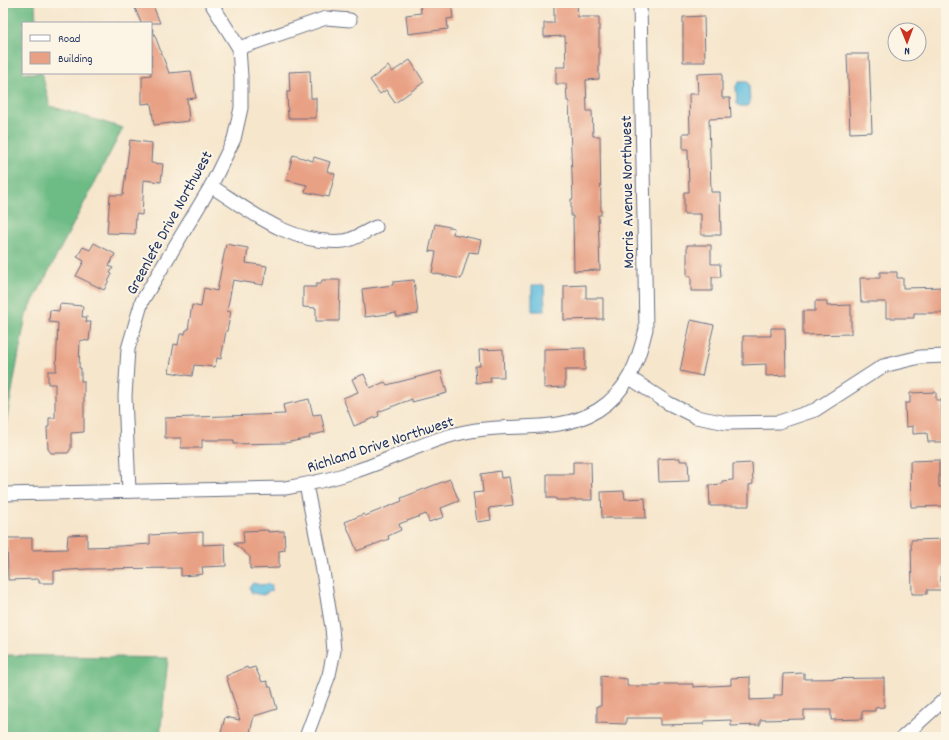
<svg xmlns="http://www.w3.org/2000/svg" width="949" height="740" font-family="Dekko,sans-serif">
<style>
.forest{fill:#6dbb85;stroke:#447572}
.water{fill:#60bede;stroke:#3e769e}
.building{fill:#e8a185}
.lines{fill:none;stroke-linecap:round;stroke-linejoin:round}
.street-casing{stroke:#686f84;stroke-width:15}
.street{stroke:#fff;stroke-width:13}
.labels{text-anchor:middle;stroke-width:4;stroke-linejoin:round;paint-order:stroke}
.street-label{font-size:16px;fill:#1b2f5e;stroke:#fcf5e5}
</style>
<rect width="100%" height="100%" fill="#fcf5e5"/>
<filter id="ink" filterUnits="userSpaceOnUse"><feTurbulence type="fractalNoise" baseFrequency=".025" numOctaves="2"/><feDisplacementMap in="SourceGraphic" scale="8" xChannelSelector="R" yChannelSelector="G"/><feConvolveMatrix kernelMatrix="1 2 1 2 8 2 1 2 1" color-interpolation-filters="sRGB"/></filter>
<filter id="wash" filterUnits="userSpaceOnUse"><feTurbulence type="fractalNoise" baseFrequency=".012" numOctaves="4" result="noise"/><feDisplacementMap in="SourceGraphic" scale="16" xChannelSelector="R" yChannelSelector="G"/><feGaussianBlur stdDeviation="0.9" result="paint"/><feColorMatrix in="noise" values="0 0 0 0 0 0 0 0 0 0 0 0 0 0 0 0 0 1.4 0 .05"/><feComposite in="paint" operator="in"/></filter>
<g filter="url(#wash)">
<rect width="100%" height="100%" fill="#f6e6cc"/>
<!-- forest -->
<g class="forest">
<polygon points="3,3 35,3 36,23 23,23 23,73 42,73 50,106 123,128 26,315 3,439 3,192 8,137 3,136"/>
<polygon points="3,655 168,658 160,737 3,737"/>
</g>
<!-- water -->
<g class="water">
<polygon points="739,82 747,82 749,85 750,103 747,106 740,106 737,104 736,86"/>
<polygon points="532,285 544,285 545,311 532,311"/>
<polygon points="253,583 260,585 269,584 272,586 271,591 263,595 252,593 249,587"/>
</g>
<g id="blocks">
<!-- building -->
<g class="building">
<polygon points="133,3 152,3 160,23 141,23"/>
<polygon points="420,3 451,3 453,18 447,19 448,29 408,34 406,15 421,13"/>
<polygon points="554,3 577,3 578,17 599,17 599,79 586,80 587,111 592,111 593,136 600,136 601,215 598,215 600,270 574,271 573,216 571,216 571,199 573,199 569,101 567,101 566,84 556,84 556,67 566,67 565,36 544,37 544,23 554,23"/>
<polygon points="704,16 705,62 683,62 683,17"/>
<polygon points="152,28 169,73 191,71 196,98 187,99 189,121 154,125 151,103 142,104 142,76 151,75"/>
<polygon points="847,54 869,54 872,132 850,133"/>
<polygon points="410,60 424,82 395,103 386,90 380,94 370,80 388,66 392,72"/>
<polygon points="310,71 311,98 316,98 316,118 288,118 287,92 290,92 289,72"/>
<polygon points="722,73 722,98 730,98 731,118 709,119 711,192 720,192 721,235 701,235 701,214 684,214 684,192 689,192 688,149 683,149 683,133 690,133 689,94 698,94 697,74"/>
<polygon points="130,140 152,143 151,163 163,164 161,182 144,180 142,215 136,214 135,234 107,233 110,195 123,195"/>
<polygon points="293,155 313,161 314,157 330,162 327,171 335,174 329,197 305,192 307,185 286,180"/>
<polygon points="435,224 454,228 453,234 481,240 478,253 469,252 461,279 432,273 436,252 429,251"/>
<polygon points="94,243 115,254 109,266 113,268 110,273 112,274 104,290 76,276 84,261 77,257 83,247 90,250"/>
<polygon points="226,244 248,248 246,263 267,266 263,285 233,280 227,311 231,312 227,331 226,331 221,359 217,358 215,367 194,365 192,376 169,372 174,344 178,345 180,334 185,334 186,330 188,330 192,305 201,307 204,288 217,291"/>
<polygon points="687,245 711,245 711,264 720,264 721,277 712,277 712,291 691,291 691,276 687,276"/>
<polygon points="880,272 897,272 897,278 903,278 903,288 946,287 946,313 914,313 914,318 886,318 886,302 861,302 860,278 880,278"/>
<polygon points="322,280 340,280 339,321 316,321 316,308 303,307 303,287 316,287 316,284 321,284"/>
<polygon points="414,280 418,314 397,317 396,313 365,317 362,289 393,285 393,282"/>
<polygon points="586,285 586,298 603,298 603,319 564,320 564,286"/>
<polygon points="815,301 827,301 827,306 851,305 851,334 803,335 803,311 815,311"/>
<polygon points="60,304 83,306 82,317 87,317 86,322 91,322 89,341 80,340 79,368 81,368 81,381 84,381 84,432 71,433 71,448 68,453 51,453 48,449 47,427 49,427 49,418 55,418 55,384 48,384 48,371 56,371 58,323 49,322 50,310 59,311"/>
<polygon points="691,320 714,325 702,376 680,371"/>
<polygon points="771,328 785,328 786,375 766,376 766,364 743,365 743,336 771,336"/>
<polygon points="585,348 585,370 565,370 565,387 544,388 544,349"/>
<polygon points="503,349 504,377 490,377 491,382 476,383 475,366 480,366 479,350"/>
<polygon points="441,371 447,393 412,402 412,399 378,412 379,416 354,426 343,398 358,392 352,379 364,374 370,388 385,382 387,385"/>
<polygon points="936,392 936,400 941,400 942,417 946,417 945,442 928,442 927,433 913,434 913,426 906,427 905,403 910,403 910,393"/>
<polygon points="309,399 313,415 321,414 325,432 309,436 310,438 285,443 234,444 234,440 202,440 202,448 181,448 181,438 165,438 165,418 285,414 283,405"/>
<polygon points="680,458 680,461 688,461 689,481 659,482 658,459"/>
<polygon points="939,460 939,487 946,487 946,506 911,507 910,461"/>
<polygon points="573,462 591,462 592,500 556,500 556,498 547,498 547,474 573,474"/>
<polygon points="752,463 753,484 749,485 749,506 710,506 709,485 722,484 722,481 733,480 733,464"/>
<polygon points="500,471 501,478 509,477 513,505 489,508 491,520 477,522 473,493 483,492 481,474"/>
<polygon points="450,479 459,501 441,508 444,517 429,522 426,514 399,524 401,530 388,536 389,539 357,551 345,522 364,514 365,516 402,501 401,498"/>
<polygon points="624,491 625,499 645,498 646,518 602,518 601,492"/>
<polygon points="268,530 268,532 284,531 285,550 279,551 279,568 250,569 250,557 234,543 244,543 243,531"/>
<polygon points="203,532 203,545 225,544 226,566 202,567 203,574 195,575 181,576 181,568 87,569 54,571 54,583 39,583 39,579 8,580 7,538 32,538 32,550 67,549 68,535 87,534 87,547 121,546 150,544 150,535"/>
<polygon points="946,539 946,566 941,566 941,590 927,590 927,594 912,594 911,540"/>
<polygon points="247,667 248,669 255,667 262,682 267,681 269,687 271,687 277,709 254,716 249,737 220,737 225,717 240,720 226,676"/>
<polygon points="804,673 804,679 884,678 884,707 875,708 875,711 862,711 862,719 831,720 831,710 804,710 804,719 760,720 760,725 731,726 731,720 704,721 704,724 660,725 660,718 626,718 626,724 597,723 597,706 601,706 601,676 627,679 627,686 660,686 660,684 693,684 693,687 731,685 731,678 750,677 750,700 774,699 774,695 782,695 783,674"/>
</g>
</g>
</g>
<g filter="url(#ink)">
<use href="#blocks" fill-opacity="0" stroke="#686f84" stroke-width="1"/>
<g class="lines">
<defs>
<g id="street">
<polyline points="239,48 326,18 350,20"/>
<path d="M 211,186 C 251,212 293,246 344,241 C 354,240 366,231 376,227"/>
<polyline points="630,378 668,403 696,417 727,423 779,422 815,410 883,366 920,357 946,356"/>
<polyline points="129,491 125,396 128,349 142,301 211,186 234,139 241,108 241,77 239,48 211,3"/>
<path d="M 3,494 L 285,488 C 309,484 333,479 356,471 C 399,457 439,433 485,429 C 524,425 564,431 598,410 C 628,391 638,362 646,329 L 640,3"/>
<polyline points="306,737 329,675 334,651 332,628 321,559 306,485"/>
<polyline points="903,737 946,698"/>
</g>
</defs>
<!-- street casing -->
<use href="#street" class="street-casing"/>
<!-- street -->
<use href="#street" class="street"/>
</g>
</g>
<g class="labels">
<!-- street labels -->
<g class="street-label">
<text transform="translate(626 192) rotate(-91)" y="6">Morris Avenue Northwest</text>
<text transform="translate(168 222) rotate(-61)" y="6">Greenlefe Drive Northwest</text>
<text transform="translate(380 443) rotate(-18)" y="6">Richland Drive Northwest</text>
</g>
</g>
<!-- margin -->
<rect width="949" height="740" fill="none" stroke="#fcf5e5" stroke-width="16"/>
<!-- legend -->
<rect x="22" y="22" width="130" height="52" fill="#fcf5e5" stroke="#a2a6af"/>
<rect x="30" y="35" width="20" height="6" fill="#ffffff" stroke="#a2a6af"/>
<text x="58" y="42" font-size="12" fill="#1b2f5e">Road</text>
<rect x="30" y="52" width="20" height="12" fill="#e8a185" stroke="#a2a6af"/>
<text x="58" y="62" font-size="12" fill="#1b2f5e">Building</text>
<!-- north arrow -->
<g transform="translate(907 42) rotate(179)"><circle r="19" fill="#fcf5e5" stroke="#a2a6af"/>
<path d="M0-3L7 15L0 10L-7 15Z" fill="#c8321e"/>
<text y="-6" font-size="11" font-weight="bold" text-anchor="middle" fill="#1b2f5e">N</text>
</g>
</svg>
